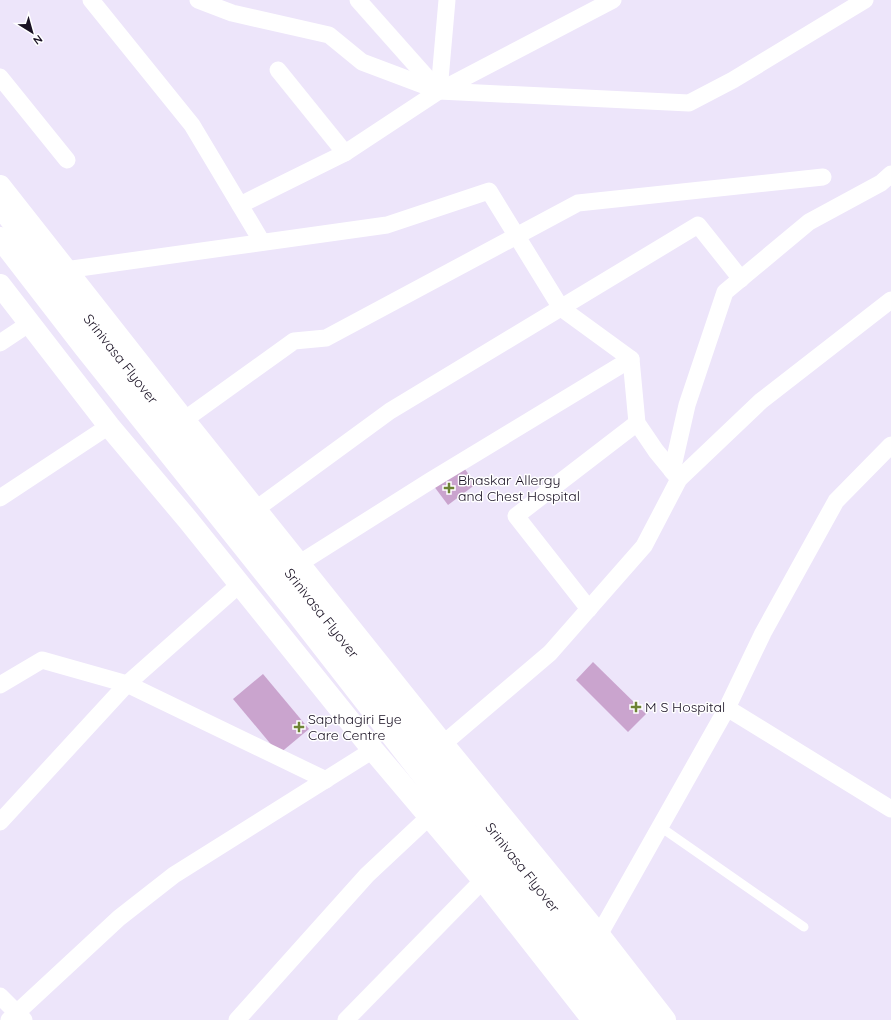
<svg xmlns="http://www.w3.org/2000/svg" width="891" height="1020" font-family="Quicksand,sans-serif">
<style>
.building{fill:#caa4ce}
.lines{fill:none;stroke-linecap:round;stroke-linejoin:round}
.lane{stroke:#fff;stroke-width:9}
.street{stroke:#fff;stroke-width:17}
.secondary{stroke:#fff;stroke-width:22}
.primary{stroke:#fff;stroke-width:22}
.poi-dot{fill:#6d8334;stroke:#fff;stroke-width:1.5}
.labels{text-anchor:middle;stroke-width:3;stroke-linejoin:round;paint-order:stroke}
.street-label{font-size:14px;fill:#1a1224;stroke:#fff}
.poi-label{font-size:14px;fill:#1a1224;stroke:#fff;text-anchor:start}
</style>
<rect width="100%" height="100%" fill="#ede5fa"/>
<!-- building -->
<g class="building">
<polygon points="461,464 476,484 448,505 433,485"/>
<polygon points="593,662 646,714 628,732 576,680"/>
<polygon points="263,674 309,729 279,754 233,699"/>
</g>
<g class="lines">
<!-- lane -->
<polyline class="lane" points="659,826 804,927"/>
<!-- street -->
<g class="street">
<polyline points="91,0 192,125 262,242"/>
<polyline points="198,0 232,13 329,35 362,62 439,91 689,103 733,80 865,0"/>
<polyline points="358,0 437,89"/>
<polyline points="278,70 345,153"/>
<polyline points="0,77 67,160"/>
<polyline points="439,91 447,0"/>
<polyline points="240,205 345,153 439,91 613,0"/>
<polyline points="65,270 387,225 489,191 561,308 631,359 637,423 656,451 679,479"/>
<polyline points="0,343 30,323"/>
<polyline points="184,420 294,341 326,338 578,203 823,177"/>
<polyline points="672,471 687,405 725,292 809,222 881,183 891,174"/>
<polyline points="0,498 109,426"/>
<polyline points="256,509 390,411 698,225 741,279"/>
<polyline points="300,563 430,481 631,359"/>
<polyline points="589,609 516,516 637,423"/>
<polyline points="0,685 42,660 127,684 326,780"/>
<polyline points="727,708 891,809"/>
<polyline points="443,744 550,653 644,546 679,479 761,401 891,300"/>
<polyline points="0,822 127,684 240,584"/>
<polyline points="599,935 727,708 763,633 836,501 891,445"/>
<polyline points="0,996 24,1020"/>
<polyline points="9,1020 119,918 174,875 373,750"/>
<polyline points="237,1020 367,875 430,816"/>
<polyline points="346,1020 483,880"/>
</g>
<!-- secondary -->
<g class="secondary">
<polyline points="0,186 184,420 443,744 599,935 665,1020"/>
<polyline points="0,285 109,426 188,520 373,750 483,880 593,1020"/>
</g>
<!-- primary -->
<g class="primary">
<path id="s1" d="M 0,206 L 643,1020"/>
<polyline points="0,238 85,348 298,615 474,841 618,1020"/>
</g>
</g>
<!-- markers -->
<g class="poi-dot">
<path d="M447 482h4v4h4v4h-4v4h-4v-4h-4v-4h4z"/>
<path d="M634 701h4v4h4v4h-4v4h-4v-4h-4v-4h4z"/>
<path d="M297 721h4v4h4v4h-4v4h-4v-4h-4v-4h4z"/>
</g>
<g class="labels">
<!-- street labels -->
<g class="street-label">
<text dy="5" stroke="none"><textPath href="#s1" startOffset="195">Srinivasa Flyover</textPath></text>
<text dy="5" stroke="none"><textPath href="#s1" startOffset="519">Srinivasa Flyover</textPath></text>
<text dy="5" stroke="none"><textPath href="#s1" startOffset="843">Srinivasa Flyover</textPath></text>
</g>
<!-- poi labels -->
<g class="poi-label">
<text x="458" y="485">Bhaskar Allergy<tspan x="458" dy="16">and Chest Hospital</tspan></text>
<text x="645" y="712">M S Hospital</text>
<text x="308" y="724">Sapthagiri Eye<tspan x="308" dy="16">Care Centre</tspan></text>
</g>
</g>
<!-- north arrow -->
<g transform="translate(32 32) rotate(143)" stroke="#ffffff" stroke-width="3" paint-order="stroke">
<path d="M0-3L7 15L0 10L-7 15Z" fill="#1a1224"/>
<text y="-6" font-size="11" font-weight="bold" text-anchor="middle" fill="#1a1224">N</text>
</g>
</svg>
